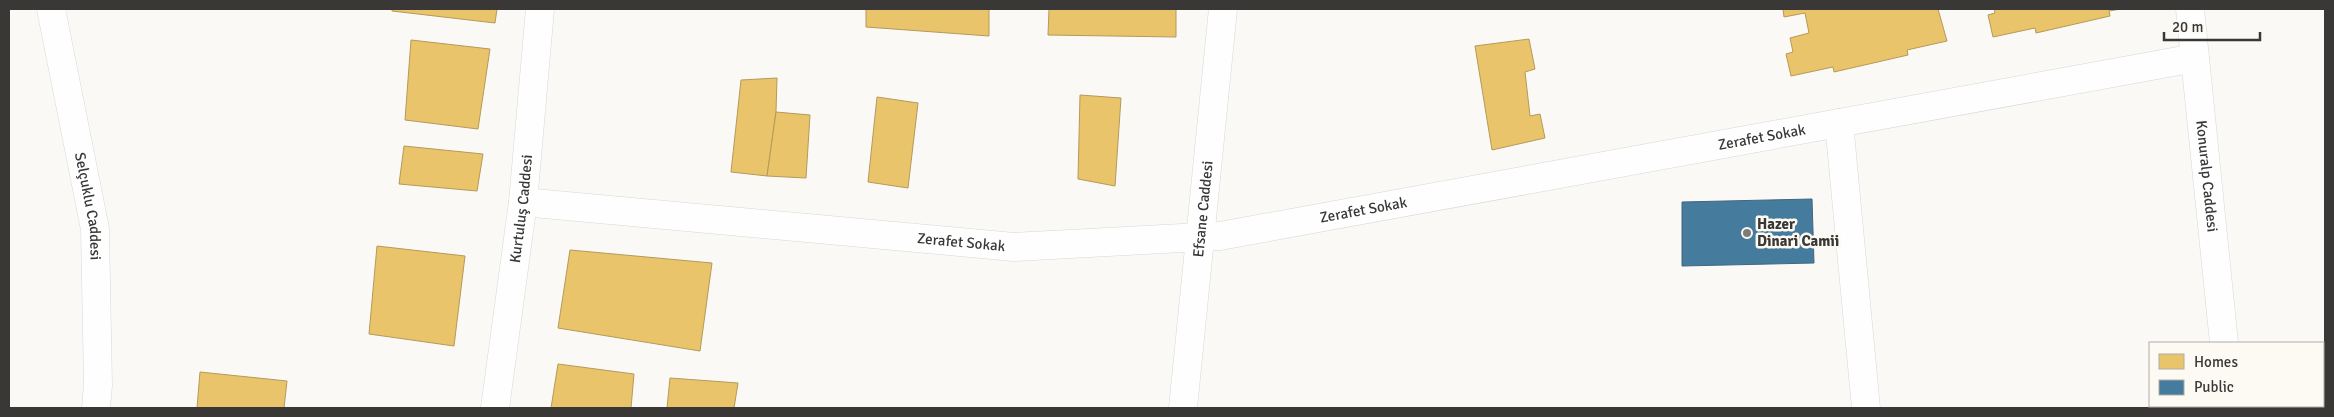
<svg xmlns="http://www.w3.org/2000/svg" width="2334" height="417" font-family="Signika,sans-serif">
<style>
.homes{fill:#e9c46a;stroke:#b49a5a}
.public{fill:#457b9d;stroke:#41677e}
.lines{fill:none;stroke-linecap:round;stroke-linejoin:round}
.minor-casing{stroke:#d8d7d5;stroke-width:29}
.tertiary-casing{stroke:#d8d7d5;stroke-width:29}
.minor{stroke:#fefefe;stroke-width:28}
.tertiary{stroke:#fefefe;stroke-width:28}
.poi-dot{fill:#7d7c79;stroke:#fdfaf4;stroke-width:2}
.labels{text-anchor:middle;stroke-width:5;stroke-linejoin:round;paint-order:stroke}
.street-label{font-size:15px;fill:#393836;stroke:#fdfaf4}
.poi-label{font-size:15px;font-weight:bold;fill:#393836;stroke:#fdfaf4;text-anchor:start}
</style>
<rect width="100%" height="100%" fill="#fbf9f6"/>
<!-- homes -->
<g class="homes">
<polygon points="392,9 497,9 495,23 392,11"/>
<polygon points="866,9 989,9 989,36 866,27"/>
<polygon points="1049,9 1176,9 1176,37 1048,35"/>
<polygon points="1783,9 1938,9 1947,41 1907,50 1908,55 1834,72 1833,67 1791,76 1786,54 1793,52 1790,38 1809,33 1805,13 1784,17"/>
<polygon points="1994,9 2121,9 2109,11 2110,16 2036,33 2035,28 1993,37 1988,15 1995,13"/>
<polygon points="1529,39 1535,69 1525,72 1530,116 1540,114 1545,138 1492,150 1475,46"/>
<polygon points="411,40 490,49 478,129 405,120"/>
<polygon points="777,78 776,112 767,176 731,172 741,80"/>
<polygon points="1080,95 1121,98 1115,186 1078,179"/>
<polygon points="877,97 918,103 908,188 868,182"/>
<polygon points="776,112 810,115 806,178 767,176"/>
<polygon points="404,146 483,154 477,191 399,184"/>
<polygon points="377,246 465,256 454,346 369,334"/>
<polygon points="570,250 712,263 700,351 558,328"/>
<polygon points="558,364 634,374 631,408 551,408"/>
<polygon points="200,372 287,381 284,408 197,408"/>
<polygon points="670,378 738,383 734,408 667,408"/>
</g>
<!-- public -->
<polygon class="public" points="1812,199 1814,263 1682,266 1682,202"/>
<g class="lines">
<defs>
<g id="minor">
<path id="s1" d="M 2190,9 L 2224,343"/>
<polyline points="1839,123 1866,408"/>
<path id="s2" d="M 523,202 L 1014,247 L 1220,236 L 2195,58"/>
<polyline points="2230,406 2230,408"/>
<path id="s3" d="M 495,408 L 523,202 L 540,9"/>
<path id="s4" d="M 1183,408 L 1223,9"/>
</g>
<g id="tertiary">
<path id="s5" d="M 51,9 L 95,229 L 98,385 L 96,408"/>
</g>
</defs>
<!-- minor casing -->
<use href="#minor" class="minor-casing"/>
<!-- tertiary casing -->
<use href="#tertiary" class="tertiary-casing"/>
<!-- minor -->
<use href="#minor" class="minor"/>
<!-- tertiary -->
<use href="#tertiary" class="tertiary"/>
</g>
<!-- markers -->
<circle class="poi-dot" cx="1747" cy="233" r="5"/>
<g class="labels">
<!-- street labels -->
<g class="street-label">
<text dy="5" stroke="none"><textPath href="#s2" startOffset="1250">Zerafet Sokak</textPath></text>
<text dy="5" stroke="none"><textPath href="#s1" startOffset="168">Konuralp Caddesi</textPath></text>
<text dy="5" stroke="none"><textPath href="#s5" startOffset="201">Selçuklu Caddesi</textPath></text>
<text dy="5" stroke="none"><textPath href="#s3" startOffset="201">Kurtuluş Caddesi</textPath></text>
<text dy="5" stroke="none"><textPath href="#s4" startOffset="200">Efsane Caddesi</textPath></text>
<text dy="5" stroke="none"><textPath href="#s2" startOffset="845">Zerafet Sokak</textPath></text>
<text dy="5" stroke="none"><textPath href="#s2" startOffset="440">Zerafet Sokak</textPath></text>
</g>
<!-- poi labels -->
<g class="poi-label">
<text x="1757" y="229">Hazer<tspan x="1757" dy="17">Dinari Camii</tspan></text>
</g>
</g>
<!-- border -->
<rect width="2334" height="417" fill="none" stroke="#393836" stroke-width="20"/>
<!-- legend -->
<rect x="2149" y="342" width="175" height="65" fill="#fdfaf4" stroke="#afaca8"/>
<rect x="2159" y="354" width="25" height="15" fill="#e9c46a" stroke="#afaca8"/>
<text x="2194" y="367" font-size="15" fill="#393836">Homes</text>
<rect x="2159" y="380" width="25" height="15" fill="#457b9d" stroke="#afaca8"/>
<text x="2194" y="392" font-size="15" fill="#393836">Public</text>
<!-- scale -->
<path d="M2164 32v8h96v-8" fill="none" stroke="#393836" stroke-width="2.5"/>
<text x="2172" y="32" font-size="15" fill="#393836" stroke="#fdfaf4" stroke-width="4" paint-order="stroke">20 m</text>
</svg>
